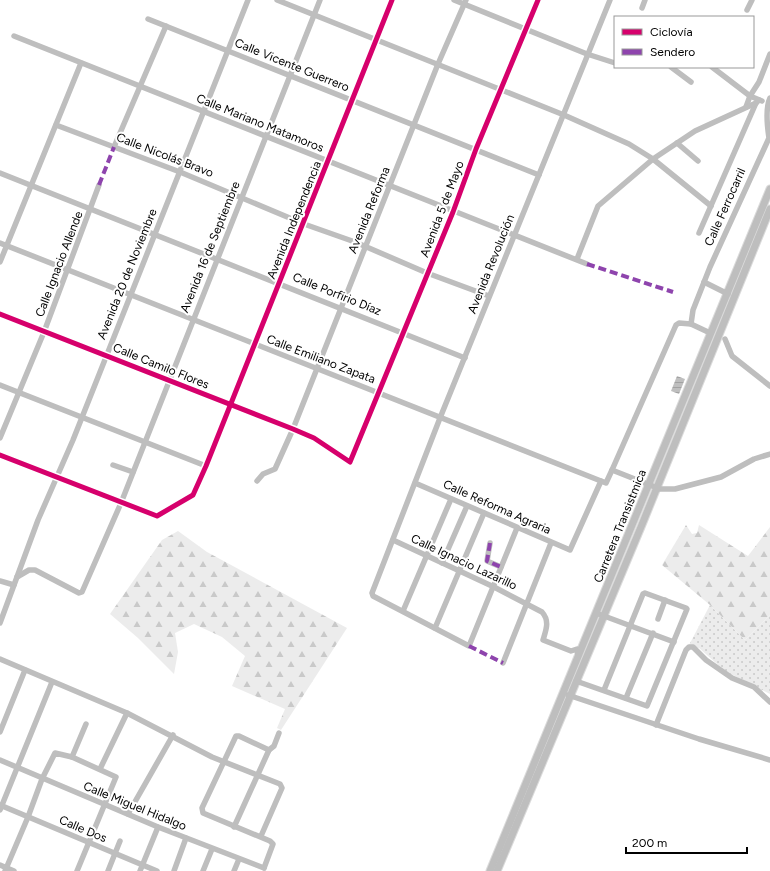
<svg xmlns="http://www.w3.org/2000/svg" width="770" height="871" font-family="Figtree,sans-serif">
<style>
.grass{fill:url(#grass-dots)}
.forest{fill:url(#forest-firs)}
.water{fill:url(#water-rules)}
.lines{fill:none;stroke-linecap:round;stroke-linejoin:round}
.major-casing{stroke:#dbdbdb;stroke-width:9}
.minor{stroke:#bebebe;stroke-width:5.5}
.major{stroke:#bebebe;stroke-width:7}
.quiet{stroke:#8e44ad;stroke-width:4;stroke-dasharray:8 4;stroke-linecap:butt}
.cycleway-casing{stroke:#fff;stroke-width:8}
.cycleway{stroke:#d6006c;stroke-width:5}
.labels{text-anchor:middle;stroke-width:4;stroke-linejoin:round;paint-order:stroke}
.street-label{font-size:12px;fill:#000;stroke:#fff}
</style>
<defs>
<pattern id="grass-dots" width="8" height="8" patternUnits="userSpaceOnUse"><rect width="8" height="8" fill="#ececec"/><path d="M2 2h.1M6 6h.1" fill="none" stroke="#c9c9c9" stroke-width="1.8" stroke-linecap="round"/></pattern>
<pattern id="forest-firs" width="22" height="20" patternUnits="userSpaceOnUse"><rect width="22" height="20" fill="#ececec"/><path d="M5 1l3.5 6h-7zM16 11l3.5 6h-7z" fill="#c9c9c9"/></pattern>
<pattern id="water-rules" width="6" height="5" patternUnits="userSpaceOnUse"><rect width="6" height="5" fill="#bfbfbf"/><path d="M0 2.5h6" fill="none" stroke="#a2a2a2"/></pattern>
</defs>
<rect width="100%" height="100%" fill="#fff"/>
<!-- grass -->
<polygon class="grass" points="710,605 745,640 770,615 770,694 725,671 699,648 688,647"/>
<!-- forest -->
<g class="forest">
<polygon points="686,525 692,534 697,533 699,525 748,556 770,527 770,615 745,640 710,605 662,565"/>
<polygon points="178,531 207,552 347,628 281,730 277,728 285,709 232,686 245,656 222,637 194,624 175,633 178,652 174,674 138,638 110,614 162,540"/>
</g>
<!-- water -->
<polygon class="water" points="677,376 685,379 679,394 671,391"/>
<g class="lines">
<defs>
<g id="major">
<polyline points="490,871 770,189"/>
<polyline points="497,871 641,527 770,209"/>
</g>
</defs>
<!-- major casing -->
<use href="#major" class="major-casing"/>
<!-- minor -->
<g class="minor">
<polyline points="277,0 564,115 629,144 653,159 711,206"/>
<polyline points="454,0 587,54 615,63"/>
<polyline points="642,8 645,0"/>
<polyline points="747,10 752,0"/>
<polyline points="148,19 539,175"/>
<polyline points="14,36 587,264"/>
<polyline points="671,67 691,82"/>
<polyline points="712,67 750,96 762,101"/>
<polyline points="746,107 750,96 759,82 770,54"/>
<polyline points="56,125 180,172 304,224 355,242 427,273 489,296"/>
<polyline points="677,143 698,161"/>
<polyline points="114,147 166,26"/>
<polyline points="0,173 465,358"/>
<polyline points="699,233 756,103"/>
<polyline points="0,243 606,483 612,470 660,489 675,489 721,477 754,459 770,454"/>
<polyline points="577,259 598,206 653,159 695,131 756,103 759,100"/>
<polyline points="0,262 81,63"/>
<polyline points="704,282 728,294"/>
<polyline points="0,314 293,429 314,438 350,462 453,212 476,149 538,0"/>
<path d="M 691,324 L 693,310 L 710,267 L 769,138 C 767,125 765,109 770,98"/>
<polyline points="725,339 732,356 770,386"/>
<polyline points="0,385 206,466"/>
<polyline points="0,438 44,332 99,185"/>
<polyline points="0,455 157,516 193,495 206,466 392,0"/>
<polyline points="113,465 133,472"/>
<polyline points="612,470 676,325 679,323 691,324 708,332"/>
<polyline points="257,481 263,474 275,469 293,429 438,64 466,0"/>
<polyline points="415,483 570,550 601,481"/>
<polyline points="517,528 469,646 373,596 372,593 440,418 610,0"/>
<path d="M 393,540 L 494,587 L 542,612 C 550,621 546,630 543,640 L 571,651 L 577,649 L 578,655"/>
<polyline points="490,543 487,561 501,567"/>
<polyline points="442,563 467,506"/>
<polyline points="17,577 29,570 35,570 79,593 82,592 121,503 320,0"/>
<polyline points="0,581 14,585"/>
<polyline points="403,611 451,499"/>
<polyline points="596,613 674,642"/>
<polyline points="658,619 665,600"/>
<polyline points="0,623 38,520 73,440 248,0"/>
<polyline points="435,628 484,513"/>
<polyline points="0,659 127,713 212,757 280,784 282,788 261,836"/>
<polyline points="503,663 551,543"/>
<polyline points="576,681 647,706 687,609 686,608 645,593 643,594 604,690"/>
<polyline points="568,695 699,739 770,760"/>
<polyline points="626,698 653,633"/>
<polyline points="656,725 686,650 689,647 693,647 706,660 732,678 754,687 770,702"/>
<polyline points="0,732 25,670"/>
<polyline points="72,757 86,724"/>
<polyline points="0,760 158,827 264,868"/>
<polyline points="100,769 127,713"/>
<polyline points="0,805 157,871"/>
<polyline points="0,810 52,682"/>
<polyline points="128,814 173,735"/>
<polyline points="234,827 269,750 274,746 279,733"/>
<polyline points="0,865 14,871"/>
<polyline points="264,868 273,844 270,841 203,813 202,808 236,736 239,736 269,750"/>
<polyline points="5,871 28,817 42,779 55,753 72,757 116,777 77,871"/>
<polyline points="108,871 120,841"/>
<polyline points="140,871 158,827"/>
<polyline points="174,871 186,838"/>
<polyline points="203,871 212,849"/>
<polyline points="234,871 239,859"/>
</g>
<!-- major -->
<use href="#major" class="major"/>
<!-- quiet -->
<g class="quiet">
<polyline points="99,185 114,147"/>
<polyline points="587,264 673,292"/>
<polyline points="490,543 487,561 501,567"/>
<polyline points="469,646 503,663"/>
</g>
<defs>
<g id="cycleway">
<polyline points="0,314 293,429 314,438 350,462 453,212 476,149 538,0"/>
<polyline points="0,455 157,516 193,495 206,466 392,0"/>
</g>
</defs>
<!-- cycleway casing -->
<use href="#cycleway" class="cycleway-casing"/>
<!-- cycleway -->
<use href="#cycleway" class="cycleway"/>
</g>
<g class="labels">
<!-- street labels -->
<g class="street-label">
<text transform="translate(292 65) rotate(22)" y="4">Calle Vicente Guerrero</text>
<text transform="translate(260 123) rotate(22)" y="4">Calle Mariano Matamoros</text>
<text transform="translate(165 155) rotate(21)" y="4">Calle Nicolás Bravo</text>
<text transform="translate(725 207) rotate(-66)" y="4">Calle Ferrocarril</text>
<text transform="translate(442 209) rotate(-69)" y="4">Avenida 5 de Mayo</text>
<text transform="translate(369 210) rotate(-68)" y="4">Avenida Reforma</text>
<text transform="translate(294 220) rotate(-68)" y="4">Avenida Independencia</text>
<text transform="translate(210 247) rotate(-68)" y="4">Avenida 16 de Septiembre</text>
<text transform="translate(59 264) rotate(-69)" y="4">Calle Ignacio Allende</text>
<text transform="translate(491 264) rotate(-68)" y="4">Avenida Revolución</text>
<text transform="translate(127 274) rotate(-68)" y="4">Avenida 20 de Noviembre</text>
<text transform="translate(337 294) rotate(22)" y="4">Calle Porfirio Díaz</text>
<text transform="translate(321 359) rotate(21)" y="4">Calle Emiliano Zapata</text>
<text transform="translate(161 366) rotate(22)" y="4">Calle Camilo Flores</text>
<text transform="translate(497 507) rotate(24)" y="4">Calle Reforma Agraria</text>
<text transform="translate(620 526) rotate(-68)" y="4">Carretera Transistmica</text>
<text transform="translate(464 562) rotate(25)" y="4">Calle Ignacio Lazarillo</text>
<text transform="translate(135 806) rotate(22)" y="4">Calle Miguel Hidalgo</text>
<text transform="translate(83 829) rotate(23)" y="4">Calle Dos</text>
</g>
</g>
<!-- legend -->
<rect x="614" y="16" width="140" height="52" fill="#ffffff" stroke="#999999"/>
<rect x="622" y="29" width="20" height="6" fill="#d6006c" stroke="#999999"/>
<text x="650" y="36" font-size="12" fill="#000000">Ciclovía</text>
<rect x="622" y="49" width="20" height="6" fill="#8e44ad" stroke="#999999"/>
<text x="650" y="56" font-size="12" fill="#000000">Sendero</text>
<!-- scale -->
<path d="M626 847v6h121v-6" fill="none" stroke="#000000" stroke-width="2"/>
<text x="632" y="847" font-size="12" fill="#000000" stroke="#ffffff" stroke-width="3" paint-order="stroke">200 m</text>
</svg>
